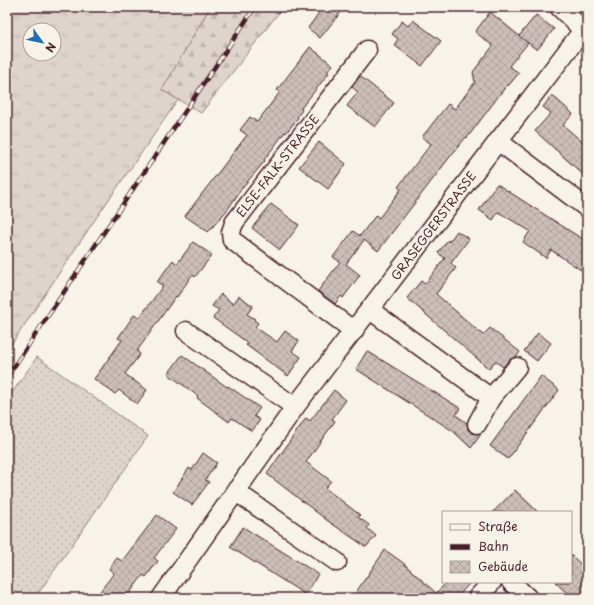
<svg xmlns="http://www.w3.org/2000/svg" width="594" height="605" font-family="'Playpen Sans',sans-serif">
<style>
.grass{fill:url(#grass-tufts);stroke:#947a7c;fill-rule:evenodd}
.forest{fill:url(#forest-firs);stroke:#947a7c}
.garden{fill:url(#garden-dots);stroke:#947a7c}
.building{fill:url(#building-cross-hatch);stroke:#4a1f2b}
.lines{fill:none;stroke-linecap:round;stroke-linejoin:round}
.minor-casing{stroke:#4a1f2b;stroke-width:21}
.minor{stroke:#f7f3e8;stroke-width:18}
.rail-casing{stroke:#4a1f2b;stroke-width:4.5}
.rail{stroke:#f7f3e8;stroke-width:3;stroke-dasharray:9;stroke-linecap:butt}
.labels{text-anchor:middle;stroke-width:4;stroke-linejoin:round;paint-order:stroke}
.street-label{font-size:12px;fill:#4a1f2b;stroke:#f7f3e8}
</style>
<defs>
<pattern id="grass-tufts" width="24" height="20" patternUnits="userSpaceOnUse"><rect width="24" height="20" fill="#ded4cc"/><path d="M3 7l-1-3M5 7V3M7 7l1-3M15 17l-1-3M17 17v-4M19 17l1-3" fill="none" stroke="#c0b6af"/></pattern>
<pattern id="forest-firs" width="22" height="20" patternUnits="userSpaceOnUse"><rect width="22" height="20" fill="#ded4cc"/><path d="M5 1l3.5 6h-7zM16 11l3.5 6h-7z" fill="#c0b6af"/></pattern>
<pattern id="garden-dots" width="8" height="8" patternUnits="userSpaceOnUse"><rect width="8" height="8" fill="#ded4cc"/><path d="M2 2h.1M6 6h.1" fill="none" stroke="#c0b6af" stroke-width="1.8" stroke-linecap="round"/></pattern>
<pattern id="building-cross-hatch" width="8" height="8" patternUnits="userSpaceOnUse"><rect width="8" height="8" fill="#ccbfb9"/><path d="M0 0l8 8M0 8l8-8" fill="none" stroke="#b1a49f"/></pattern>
</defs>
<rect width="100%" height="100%" fill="#f7f3e8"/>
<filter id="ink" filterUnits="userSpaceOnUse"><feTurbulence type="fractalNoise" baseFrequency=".025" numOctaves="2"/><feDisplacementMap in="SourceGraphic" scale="8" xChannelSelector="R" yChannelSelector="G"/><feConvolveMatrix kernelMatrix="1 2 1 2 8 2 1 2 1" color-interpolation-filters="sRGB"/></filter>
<g filter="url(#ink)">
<!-- grass -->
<path class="grass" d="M 7,7 L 210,7 L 163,90 L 178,100 L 96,218 L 7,351 ZM 30,30 L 54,30 L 54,54 L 30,54 Z"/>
<!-- forest -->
<polygon class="forest" points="210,7 283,7 201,113 162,90"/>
<!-- garden -->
<polygon class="garden" points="37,357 148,436 35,598 7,598 7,400"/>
<!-- building -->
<g class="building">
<polygon points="323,7 345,7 320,38 308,28"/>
<polygon points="490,12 528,43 509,66 519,73 508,86 507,85 467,138 466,137 449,158 378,251 364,240 346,264 360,275 343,298 341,296 335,304 318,291 340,262 333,257 353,231 360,236 376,215 379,218 401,189 398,187 431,144 422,137 448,104 455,109 475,82 473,72 493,46 475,32"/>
<polygon points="536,15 554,29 537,50 519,36"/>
<polygon points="413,20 441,41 422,66 394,45 398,39 392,34 402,21 408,26"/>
<polygon points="310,47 333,65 327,72 329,73 301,108 302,110 297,117 298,118 286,133 285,132 264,160 265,161 242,188 228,209 208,232 185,216 247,135 240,130 250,117 257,122 280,92 277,90"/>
<polygon points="360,76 394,103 375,127 347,106 358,92 352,87"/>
<polygon points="552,95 573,114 563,125 587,146 587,178 535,131 551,113 543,107"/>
<polygon points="319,142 346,164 328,189 299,167"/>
<polygon points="497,184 587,242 587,274 551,250 546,258 523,242 530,231 498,212 493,220 479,210"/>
<polygon points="271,204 299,225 280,250 252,228"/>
<polygon points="457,231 469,239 451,263 456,268 436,294 483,335 490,328 520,352 516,357 509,360 503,367 495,361 489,369 407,298 421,281 425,284 445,258 438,253 448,240 449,242"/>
<polygon points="193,242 212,255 195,277 192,275 177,297 176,296 137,351 140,354 125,374 147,390 137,404 119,390 115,394 94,379 122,340 118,338 134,315 139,318 163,286 157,282 173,260 177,264"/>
<polygon points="221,294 233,304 239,296 253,306 247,314 255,319 254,320 258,323 255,327 277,342 285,331 299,341 292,351 301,357 288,376 246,345 248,343 213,318 219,310 212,306"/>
<polygon points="538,333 551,343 537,361 524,351"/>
<polygon points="367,351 460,408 456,415 467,423 468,430 472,433 481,434 471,448 453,431 356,369"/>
<polygon points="182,355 227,387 228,386 260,408 254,416 260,420 252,431 232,418 229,422 197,398 198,396 168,374"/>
<polygon points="541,376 559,390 508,459 490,446"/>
<polygon points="334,390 346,400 332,419 335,421 306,462 331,481 325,488 360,515 358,517 369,525 367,528 376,536 366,547 328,521 267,474 306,418 310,421"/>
<polygon points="203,453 217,463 205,480 209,482 192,505 173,492 189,468 192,470"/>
<polygon points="515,490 538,512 493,512"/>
<polygon points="157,515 176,529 154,558 158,561 146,577 143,575 126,598 95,598 114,573 109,569 117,558 122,561"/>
<polygon points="243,527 318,574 306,595 230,547"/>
<polygon points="385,550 402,562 436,593 447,582 471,582 456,598 414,598 407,593 404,598 352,598"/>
<polygon points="571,555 587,570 587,598 572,598 555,582 571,582"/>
</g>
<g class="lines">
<defs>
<g id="minor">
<polyline points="559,7 583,30"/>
<polyline points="498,141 587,208"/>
<polyline points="370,310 491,398 517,367"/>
<polyline points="186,331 295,407"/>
<polyline points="354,331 232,240 231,232 234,223 367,50"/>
<polyline points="477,424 491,398"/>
<polyline points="235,491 337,562"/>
<polyline points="511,582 528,598"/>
<polyline points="161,598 295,407 583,30 587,27"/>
<polyline points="477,598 492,582"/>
</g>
</defs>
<!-- minor casing -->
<use href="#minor" class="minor-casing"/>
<!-- minor -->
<use href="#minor" class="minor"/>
<defs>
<polyline id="rail" points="7,377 255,7"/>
</defs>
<!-- rail casing -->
<use href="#rail" class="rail-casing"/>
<!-- rail -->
<use href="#rail" class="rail"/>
</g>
</g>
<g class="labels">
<!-- street labels -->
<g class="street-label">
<text transform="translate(278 166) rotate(-52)" y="4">ELSE-FALK-STRASSE</text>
<text transform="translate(434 226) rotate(-53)" y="4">GRASEGGERSTRASSE</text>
</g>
</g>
<!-- margin -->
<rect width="594" height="605" fill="none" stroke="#f7f3e8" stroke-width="24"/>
<rect x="12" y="12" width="570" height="581" fill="none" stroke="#4a1f2b" stroke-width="1.5" filter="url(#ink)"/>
<!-- legend -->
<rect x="442" y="511" width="130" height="72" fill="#f7f3e8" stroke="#b29e9c"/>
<rect x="450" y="524" width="20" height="6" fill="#f7f3e8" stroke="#b29e9c"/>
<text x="478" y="531" font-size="12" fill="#4a1f2b">Straße</text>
<rect x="450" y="544" width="20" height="6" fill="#4a1f2b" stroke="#b29e9c"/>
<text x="478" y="551" font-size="12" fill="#4a1f2b">Bahn</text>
<rect x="450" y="561" width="20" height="12" fill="url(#building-cross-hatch)" stroke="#b29e9c"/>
<text x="478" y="571" font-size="12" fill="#4a1f2b">Gebäude</text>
<!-- north arrow -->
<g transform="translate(42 42) rotate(123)"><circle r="19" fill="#f7f3e8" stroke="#b29e9c"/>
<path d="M0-3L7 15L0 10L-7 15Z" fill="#1f6fb2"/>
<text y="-6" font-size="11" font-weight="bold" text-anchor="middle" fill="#4a1f2b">N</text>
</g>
</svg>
